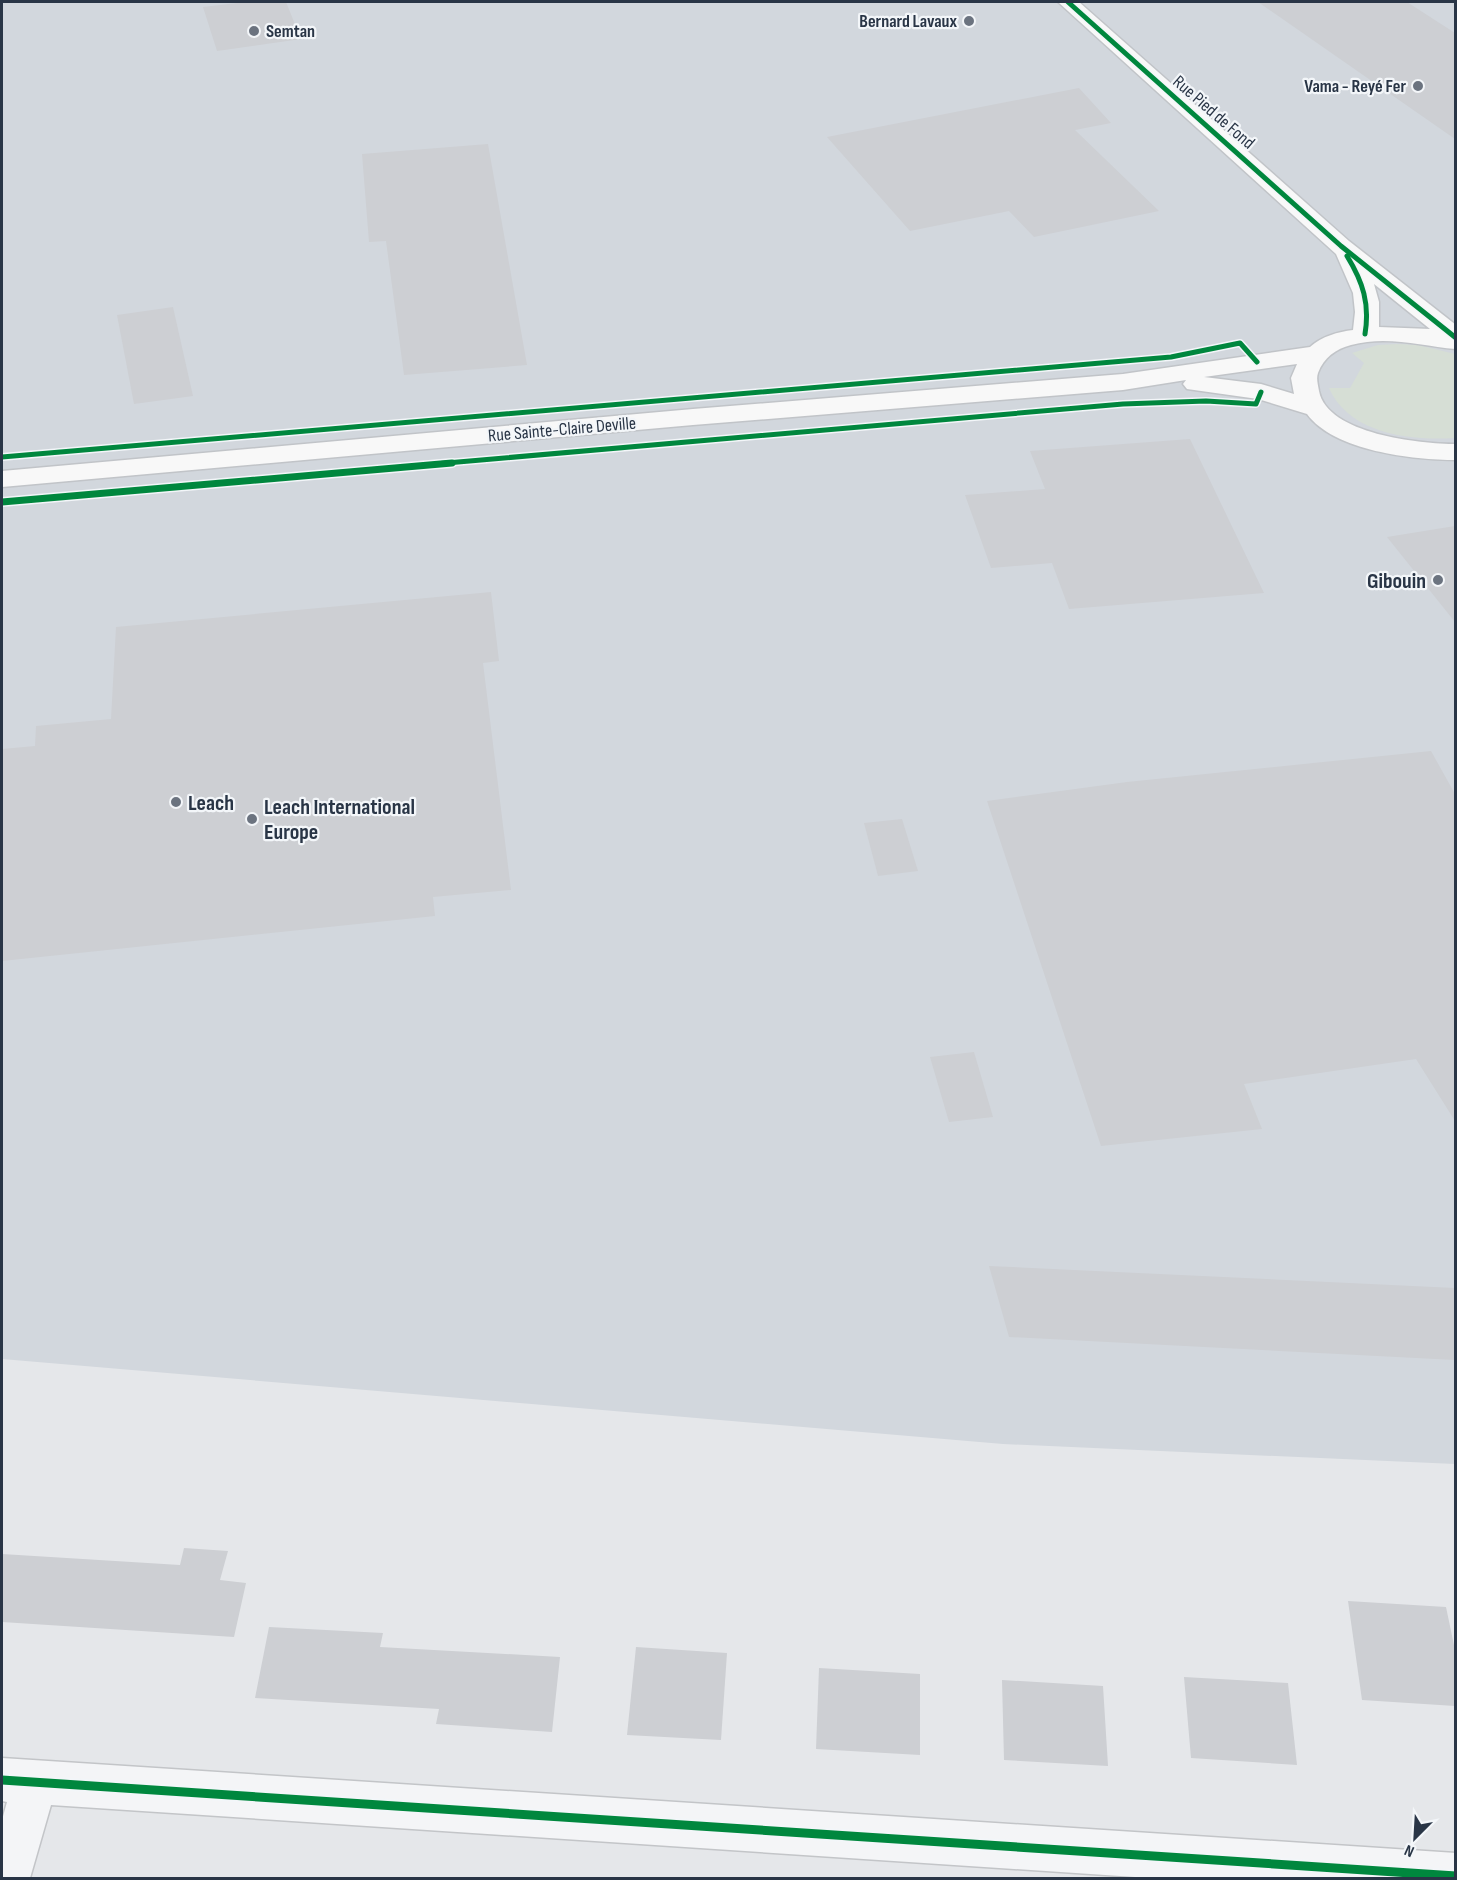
<svg xmlns="http://www.w3.org/2000/svg" width="1457" height="1880" font-family="'Sofia Sans Condensed',sans-serif">
<style>
.built{fill:#d2d7dd}
.green{fill:#d6ded5}
.building{fill:#cdcfd3}
.lines{fill:none;stroke-linecap:round;stroke-linejoin:round}
.minor-casing{stroke:#c3c5c8;stroke-width:3}
.major-casing{stroke:#c1c4c8;stroke-width:3}
.minor{fill:#f4f5f7;fill-rule:evenodd}
.major{fill:#f8f8f8;fill-rule:evenodd}
.cycleway-far2-casing{stroke:#f3f6f9;stroke-width:8}
.cycleway-far1-casing{stroke:#f3f6f9;stroke-width:10}
.cycleway-casing{stroke:#f3f6f9;stroke-width:13}
.cycleway-far2{stroke:#00873e;stroke-width:5}
.cycleway-far1{stroke:#00873e;stroke-width:7}
.cycleway{stroke:#00873e;stroke-width:9}
.poi-dot{fill:#6b737f;stroke:#f3f6f9;stroke-width:2}
.labels{text-anchor:middle;stroke-width:4.5;stroke-linejoin:round;paint-order:stroke}
.far-poi-label{font-size:18px;font-weight:bold;fill:#293546;stroke:#f3f6f9;text-anchor:end}
.far-street-label{font-size:18px;fill:#293546;stroke:#f3f6f9}
.poi-label{font-size:22px;font-weight:bold;fill:#293546;stroke:#f3f6f9;text-anchor:start}
</style>
<rect width="100%" height="100%" fill="#e5e7ea"/>
<!-- built -->
<polygon class="built" points="2,2 1455,2 1455,1464 1003,1444 2,1359"/>
<!-- green -->
<path class="green" d="M 1398,344 L 1418,345 L 1455,354 L 1455,438 C 1411,441 1349,434 1329,388 L 1350,388 L 1364,363 L 1352,353 L 1378,345 Z"/>
<!-- building -->
<g class="building">
<polygon points="246,2 286,2 301,39 217,51 203,7"/>
<polygon points="1258,2 1407,2 1455,33 1455,139"/>
<polygon points="1079,88 1111,123 1075,130 1159,211 1034,237 1009,211 910,231 827,137"/>
<polygon points="488,144 527,365 404,375 386,241 369,242 362,154"/>
<polygon points="173,307 193,396 134,404 117,315"/>
<polygon points="1190,439 1264,593 1069,609 1052,563 991,568 965,495 1045,489 1030,451"/>
<polygon points="1455,526 1455,622 1387,537"/>
<polygon points="491,592 499,661 483,663 511,890 433,897 435,916 2,961 2,749 35,746 36,726 111,719 116,627"/>
<polygon points="1431,751 1455,794 1455,1121 1416,1059 1244,1084 1262,1129 1101,1146 987,801 1127,782"/>
<polygon points="902,819 918,871 878,876 864,823"/>
<polygon points="974,1052 993,1117 949,1122 930,1057"/>
<polygon points="989,1266 1455,1288 1455,1360 1009,1337"/>
<polygon points="184,1548 228,1551 220,1580 246,1583 234,1637 2,1622 2,1554 180,1565"/>
<polygon points="1348,1601 1446,1607 1455,1650 1455,1706 1362,1700"/>
<polygon points="269,1627 383,1633 380,1647 560,1657 552,1732 436,1724 439,1709 255,1698"/>
<polygon points="636,1647 727,1653 721,1740 627,1735"/>
<polygon points="819,1668 920,1674 920,1755 816,1749"/>
<polygon points="1184,1677 1288,1683 1297,1765 1191,1758"/>
<polygon points="1002,1680 1103,1686 1108,1766 1004,1760"/>
</g>
<g class="lines">
<defs>
<polygon id="minor" points="2,1758 1456,1853 1456,1878 1150,1878 51,1805 30,1878 2,1878 2,1820 7,1802 2,1801"/>
<path id="major" d="M 1058,2 L 1079,2 L 1349,241 L 1456,325 L 1456,349 C 1421,346 1387,335 1351,345 C 1336,349 1324,357 1318,373 C 1316,379 1318,384 1319,391 C 1327,434 1420,444 1456,444 L 1456,460 C 1413,460 1334,451 1307,414 L 1258,399 L 1187,389 L 1183,384 L 1186,380 L 1123,390 L 693,425 L 2,487 L 2,471 L 693,409 L 1123,374 L 1310,347 C 1322,336 1338,332 1353,330 L 1355,312 L 1353,293 L 1336,254 ZM 1374,284 L 1430,329 L 1379,327 L 1379,302 ZM 1297,364 L 1291,378 L 1294,394 L 1261,384 L 1204,377 Z"/>
</defs>
<!-- minor casing -->
<use href="#minor" class="minor-casing"/>
<!-- major casing -->
<use href="#major" class="major-casing"/>
<!-- minor -->
<use href="#minor" class="minor"/>
<!-- major -->
<use href="#major" class="major"/>
<defs>
<g id="cycleway-far2">
<polyline points="1068,2 1341,246 1456,338"/>
<path d="M 1347,256 C 1363,282 1370,304 1365,334"/>
<polyline points="2,457 1171,357 1240,343 1257,362"/>
<polyline points="435,464 1123,404 1206,401 1256,404 1261,392"/>
</g>
<polyline id="cycleway-far1" points="2,502 452,463"/>
<polyline id="cycleway" points="2,1780 1456,1876"/>
</defs>
<!-- cycleway-far2 casing -->
<use href="#cycleway-far2" class="cycleway-far2-casing"/>
<!-- cycleway-far1 casing -->
<use href="#cycleway-far1" class="cycleway-far1-casing"/>
<!-- cycleway casing -->
<use href="#cycleway" class="cycleway-casing"/>
<!-- cycleway-far2 -->
<use href="#cycleway-far2" class="cycleway-far2"/>
<!-- cycleway-far1 -->
<use href="#cycleway-far1" class="cycleway-far1"/>
<!-- cycleway -->
<use href="#cycleway" class="cycleway"/>
</g>
<!-- markers -->
<g class="poi-dot">
<circle cx="969" cy="21" r="6"/>
<circle cx="254" cy="31" r="6"/>
<circle cx="1418" cy="86" r="6"/>
<circle cx="1438" cy="580" r="6"/>
<circle cx="176" cy="802" r="6"/>
<circle cx="252" cy="819" r="6"/>
</g>
<g class="labels">
<!-- far-poi labels -->
<g class="far-poi-label">
<text x="957" y="27">Bernard Lavaux</text>
<text x="266" y="37" text-anchor="start">Semtan</text>
<text x="1406" y="92">Vama - Reyé Fer</text>
</g>
<!-- far-street labels -->
<g class="far-street-label">
<text transform="translate(1214 112) rotate(41)" y="6">Rue Pied de Fond</text>
<text transform="translate(562 429) rotate(-5)" y="6">Rue Sainte-Claire Deville</text>
</g>
<!-- poi labels -->
<g class="poi-label">
<text x="1426" y="588" text-anchor="end">Gibouin</text>
<text x="188" y="810">Leach</text>
<text x="264" y="814">Leach International<tspan x="264" dy="25">Europe</tspan></text>
</g>
</g>
<!-- border -->
<rect width="1457" height="1880" fill="none" stroke="#293546" stroke-width="6"/>
<!-- north arrow -->
<g transform="translate(1415 1838) rotate(204)" stroke="#f3f6f9" stroke-width="4.5" paint-order="stroke">
<path d="M0-4.5L10 22L0 15L-10 22Z" fill="#293546"/>
<text y="-9" font-size="16" font-weight="bold" text-anchor="middle" fill="#293546">N</text>
</g>
</svg>
